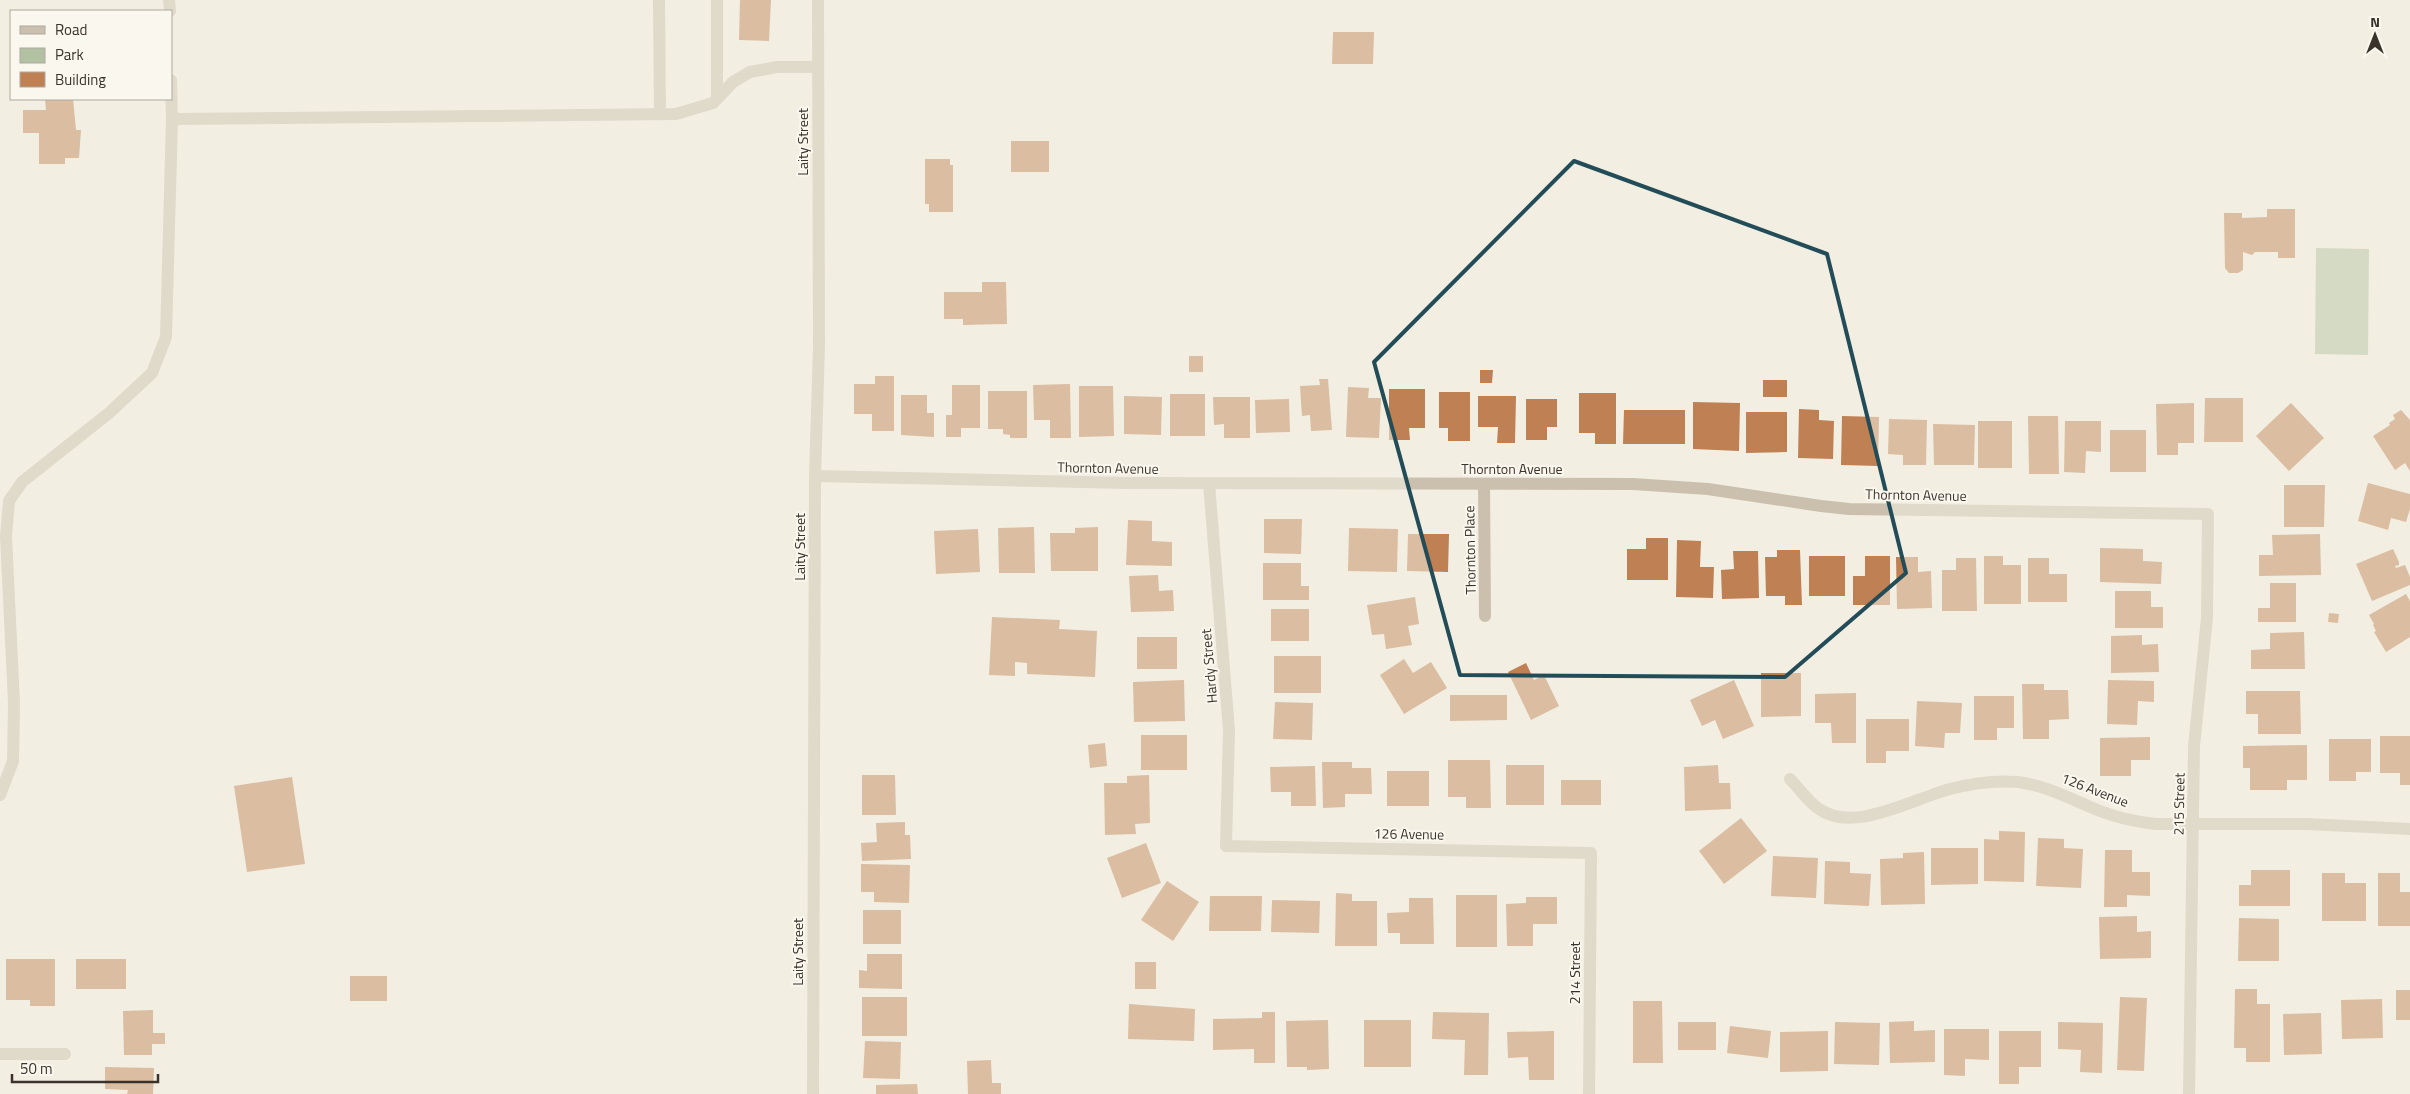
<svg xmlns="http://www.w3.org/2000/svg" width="2410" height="1094" font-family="'Titillium Web',sans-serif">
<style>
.green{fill:#b1c1a2}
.building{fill:#bf8053}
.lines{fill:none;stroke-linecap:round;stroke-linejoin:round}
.minor{stroke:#cbc0ae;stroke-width:12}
.marked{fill:none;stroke:#234c59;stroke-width:4;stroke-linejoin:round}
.labels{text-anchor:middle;stroke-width:4;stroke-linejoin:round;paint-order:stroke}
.street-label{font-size:14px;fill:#3a332c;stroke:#faf7ee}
</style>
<rect width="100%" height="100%" fill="#f3eee2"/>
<!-- green -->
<polygon class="green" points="2316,248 2369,249 2368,355 2315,354"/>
<!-- building -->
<g class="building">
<polygon points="740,0 771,0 769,41 739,40"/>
<polygon points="1333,32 1374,32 1373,64 1332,64"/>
<polygon points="45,99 73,99 76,130 81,130 79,158 65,158 65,164 39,164 39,133 23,133 23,110 46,110"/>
<rect x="1011" y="141" width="38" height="31"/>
<polygon points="925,159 950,159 950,165 953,165 953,212 929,212 929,204 925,204"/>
<polygon points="2267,209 2295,209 2295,258 2278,258 2278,252 2255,252 2252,255 2243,252 2243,270 2238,273 2229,273 2225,268 2224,213 2242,213 2242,218 2267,217"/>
<polygon points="982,282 1006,282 1007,324 963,325 963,319 944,319 944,292 982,292"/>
<rect x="1189" y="356" width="14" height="16"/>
<polygon points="1480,370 1493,370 1492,383 1480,383"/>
<polygon points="875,376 894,376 894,431 872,431 872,414 854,414 854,384 875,384"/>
<polygon points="1319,379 1328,379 1332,430 1311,431 1310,415 1302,416 1300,386 1320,385"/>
<rect x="1763" y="380" width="24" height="17"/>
<polygon points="1070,384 1071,438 1050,438 1050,420 1034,420 1033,385"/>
<polygon points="952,385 980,385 980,428 961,428 961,437 946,437 946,415 952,415"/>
<polygon points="1079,386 1113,386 1114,436 1079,437"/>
<polygon points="1348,387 1369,388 1368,398 1381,398 1379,438 1346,437"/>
<polygon points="1389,389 1425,389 1425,428 1409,428 1410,440 1389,440"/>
<polygon points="988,391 1027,391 1027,438 1010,438 1010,435 1003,434 1003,429 988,429"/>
<polygon points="1439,392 1470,392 1470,441 1448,441 1448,428 1439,428"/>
<polygon points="1579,393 1616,393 1616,444 1595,444 1595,433 1579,433"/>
<rect x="1170" y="394" width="35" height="42"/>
<polygon points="901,395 927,395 927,413 934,413 934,437 901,435"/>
<polygon points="1124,396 1162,397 1161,435 1124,434"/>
<polygon points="1478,396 1516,396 1515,443 1497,443 1498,427 1478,427"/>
<polygon points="1213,397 1250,397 1250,438 1224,438 1224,424 1214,425"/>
<polygon points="2205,398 2243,398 2243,442 2204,442"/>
<polygon points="1289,399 1290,432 1256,433 1255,400"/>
<polygon points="1526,399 1557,399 1557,427 1547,427 1547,440 1526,440"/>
<polygon points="1693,402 1740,403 1739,451 1693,449"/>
<polygon points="2194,403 2194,443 2178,443 2178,455 2157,455 2156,404"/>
<polygon points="2291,403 2324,438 2289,471 2256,436"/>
<polygon points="1799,409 1819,410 1819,420 1834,421 1833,459 1798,458"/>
<polygon points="1624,410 1685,410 1685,444 1623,444"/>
<polygon points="2401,410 2410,420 2410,471 2405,463 2395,470 2373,436 2390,425 2389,423 2395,419 2393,415"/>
<polygon points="1746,412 1787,412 1787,452 1746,453"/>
<polygon points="1842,416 1879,417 1878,466 1841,465"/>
<polygon points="2028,416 2058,416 2059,474 2029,474"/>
<polygon points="1889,419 1927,420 1926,465 1903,465 1903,455 1888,454"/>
<rect x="1978" y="421" width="34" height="47"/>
<polygon points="2065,421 2101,421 2101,452 2086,451 2085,473 2064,472"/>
<polygon points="1933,424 1975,425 1974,465 1934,465"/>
<rect x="2110" y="430" width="36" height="42"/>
<polygon points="2368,483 2410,494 2410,509 2406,522 2391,518 2388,530 2358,521"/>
<polygon points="2284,485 2325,485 2324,527 2284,527"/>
<polygon points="1264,519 1302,519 1301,554 1264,553"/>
<polygon points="1128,520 1152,521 1152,541 1172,542 1172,566 1126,565"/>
<polygon points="1034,527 1035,573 999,573 998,528"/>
<polygon points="1098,527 1098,571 1051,571 1050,533 1075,533 1075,528"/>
<polygon points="1349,528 1398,529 1397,572 1348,571"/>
<polygon points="978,529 980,572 936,574 934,531"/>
<polygon points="1408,534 1449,534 1448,572 1407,571"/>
<polygon points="2320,534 2321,575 2259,576 2259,555 2273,555 2272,535"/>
<polygon points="1646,538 1668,538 1668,580 1627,580 1627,549 1646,549"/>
<polygon points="1677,540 1701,541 1700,567 1714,567 1713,598 1676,597"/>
<polygon points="2100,548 2143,549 2143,561 2162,562 2161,584 2100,582"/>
<polygon points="2393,549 2399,562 2399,565 2395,566 2396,568 2405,565 2410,577 2410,585 2372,601 2356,564"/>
<polygon points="1777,550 1800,550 1802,605 1785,605 1785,596 1766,596 1765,557 1777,557"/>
<polygon points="1733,551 1758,551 1759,598 1722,599 1721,570 1734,569"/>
<rect x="1809" y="556" width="36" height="40"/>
<polygon points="1865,556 1890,556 1890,605 1853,605 1853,576 1865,576"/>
<polygon points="1984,556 2003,556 2003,565 2021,565 2021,604 1984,604"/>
<polygon points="1896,557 1918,557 1918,572 1931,571 1932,608 1897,609"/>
<polygon points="1956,558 1976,558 1977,611 1942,611 1942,570 1956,570"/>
<polygon points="2028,558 2049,558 2049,574 2067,574 2067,602 2028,602"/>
<polygon points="1263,563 1301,563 1301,586 1309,586 1309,600 1263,600"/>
<polygon points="1158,575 1159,591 1173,590 1174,611 1131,612 1129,576"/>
<polygon points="2270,583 2296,583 2296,622 2258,622 2258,608 2270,608"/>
<polygon points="2115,591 2151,591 2151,607 2163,607 2163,628 2115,628"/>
<polygon points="2406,594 2410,601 2410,637 2386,652 2374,632 2376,631 2373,625 2374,624 2369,615"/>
<polygon points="1415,597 1419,624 1408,626 1412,645 1386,649 1384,634 1372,635 1367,605"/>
<rect x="1271" y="609" width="38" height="32"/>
<polygon points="2329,613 2339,614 2338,623 2328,622"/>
<polygon points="992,617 1060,620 1059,629 1097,631 1095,677 1027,674 1027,663 1015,662 1015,676 989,675"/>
<polygon points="2304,632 2305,669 2251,669 2251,650 2270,649 2270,633"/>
<polygon points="2142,635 2142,645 2158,644 2159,672 2111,673 2111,636"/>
<rect x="1137" y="637" width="40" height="32"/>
<rect x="1274" y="656" width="47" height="37"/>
<polygon points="1404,659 1413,673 1431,662 1447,688 1404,714 1380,675"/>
<polygon points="1526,663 1534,680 1544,675 1559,706 1531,720 1508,672"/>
<polygon points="1761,673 1801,673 1801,716 1761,717"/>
<polygon points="1184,680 1185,721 1134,722 1133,682"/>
<polygon points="1734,680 1754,726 1723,739 1715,720 1702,726 1690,700"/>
<polygon points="2108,680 2154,681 2154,702 2138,701 2137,725 2107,724"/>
<polygon points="2022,684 2044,684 2044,690 2068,690 2069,719 2049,720 2049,739 2023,739"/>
<polygon points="2246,691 2300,691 2301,734 2258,734 2258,714 2246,714"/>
<polygon points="1856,693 1856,743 1832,743 1831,723 1815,723 1815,694"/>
<polygon points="1450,695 1507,695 1507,720 1450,721"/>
<polygon points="1974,696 2014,696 2014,728 1997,728 1997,740 1974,740"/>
<polygon points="1917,701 1962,703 1960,733 1945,733 1944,748 1915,746"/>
<polygon points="1275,702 1313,703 1312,740 1273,739"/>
<polygon points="1866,719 1909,719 1909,751 1886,751 1886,763 1866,763"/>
<rect x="1141" y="735" width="46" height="35"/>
<polygon points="2380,736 2410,736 2410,785 2400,785 2400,773 2380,773"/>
<polygon points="2150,737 2150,760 2131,760 2131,776 2100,776 2100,738"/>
<polygon points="2329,739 2371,739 2371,772 2356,772 2356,781 2329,781"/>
<polygon points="1105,743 1107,766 1090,768 1088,745"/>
<polygon points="2307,745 2307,780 2287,780 2287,790 2250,790 2250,768 2243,768 2243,746"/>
<polygon points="1448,760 1490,760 1491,808 1466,808 1466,797 1448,797"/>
<polygon points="1322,762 1352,762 1352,768 1371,768 1372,794 1345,794 1345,807 1323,808"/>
<rect x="1506" y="765" width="38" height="40"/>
<polygon points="1718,765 1719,783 1730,783 1731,809 1685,811 1684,767"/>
<polygon points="1315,766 1316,806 1291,806 1291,792 1271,792 1270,767"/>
<rect x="1387" y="771" width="42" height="35"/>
<polygon points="862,775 895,775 896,815 862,815"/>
<polygon points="1149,775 1150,823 1135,824 1136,834 1105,835 1104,783 1127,783 1127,776"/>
<polygon points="292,777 305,864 247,872 234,786"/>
<rect x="1561" y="780" width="40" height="25"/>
<polygon points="1741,818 1767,851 1724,884 1699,851"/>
<polygon points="905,822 905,835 910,835 911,859 862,861 861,843 877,842 876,823"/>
<polygon points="1999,831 2025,832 2024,882 1984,881 1984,839 1999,840"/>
<polygon points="2038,838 2064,839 2064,848 2083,849 2081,888 2036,886"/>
<polygon points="1146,843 1161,883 1122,898 1107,858"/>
<polygon points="1931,848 1978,848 1978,884 1931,885"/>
<polygon points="2105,850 2132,850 2132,872 2150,872 2150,896 2127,895 2127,907 2104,907"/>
<polygon points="1924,852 1925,904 1881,905 1880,859 1903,858 1903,853"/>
<polygon points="1773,856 1818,858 1816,898 1771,896"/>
<polygon points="1825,861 1850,862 1850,873 1871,874 1869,906 1824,904"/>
<polygon points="861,864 910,865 909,903 874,902 874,892 861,892"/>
<polygon points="2251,870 2290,870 2290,906 2239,906 2239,885 2251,885"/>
<polygon points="2322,873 2345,873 2345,883 2366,883 2366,921 2322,921"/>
<polygon points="2378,873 2400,873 2400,892 2410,892 2410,926 2378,926"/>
<polygon points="1167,881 1199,902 1173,941 1141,920"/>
<polygon points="1336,893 1352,894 1352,901 1377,901 1377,946 1335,946"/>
<rect x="1456" y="895" width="41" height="52"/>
<polygon points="1210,896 1262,896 1261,931 1209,931"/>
<polygon points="1526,897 1557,897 1557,924 1533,924 1533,946 1507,946 1506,904 1526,903"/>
<polygon points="1409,898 1433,898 1434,944 1400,944 1400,933 1388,933 1387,913 1409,912"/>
<polygon points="1272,900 1320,901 1319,933 1271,932"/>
<rect x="863" y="910" width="38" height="34"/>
<polygon points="2137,916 2137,932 2151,931 2151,958 2100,959 2099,917"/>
<polygon points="2239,918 2279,919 2279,961 2238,961"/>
<polygon points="867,954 902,954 902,989 859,988 859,970 867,971"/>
<polygon points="6,959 55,959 55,1006 30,1006 30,1000 6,1000"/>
<rect x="76" y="959" width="50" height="30"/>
<rect x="1135" y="962" width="21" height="27"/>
<rect x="350" y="976" width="37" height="25"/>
<polygon points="2235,989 2257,989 2257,1004 2270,1004 2270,1062 2246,1062 2246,1048 2234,1048"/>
<rect x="2396" y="990" width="14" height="30"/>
<rect x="862" y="997" width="45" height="39"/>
<polygon points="2120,997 2147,998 2144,1071 2117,1070"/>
<polygon points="2382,999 2383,1038 2342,1039 2341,1000"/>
<polygon points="1633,1001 1662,1001 1663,1063 1633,1063"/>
<polygon points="1129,1004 1195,1009 1194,1041 1128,1039"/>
<polygon points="153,1010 153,1033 165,1033 165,1044 152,1044 152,1055 124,1055 123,1011"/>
<polygon points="1262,1012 1275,1012 1275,1063 1254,1063 1254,1049 1213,1050 1213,1019 1262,1018"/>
<polygon points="1433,1012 1489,1013 1488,1075 1464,1075 1465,1040 1432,1039"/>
<polygon points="2321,1013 2322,1054 2284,1055 2283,1014"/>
<polygon points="1328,1020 1329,1069 1307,1070 1307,1067 1287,1067 1286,1021"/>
<rect x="1364" y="1020" width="47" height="47"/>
<polygon points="1914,1021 1914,1031 1935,1030 1935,1062 1890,1063 1889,1022"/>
<rect x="1678" y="1022" width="38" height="28"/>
<polygon points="1835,1022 1880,1023 1879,1065 1834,1064"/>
<polygon points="2058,1022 2103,1023 2102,1073 2080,1072 2081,1050 2058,1049"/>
<polygon points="1730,1026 1771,1031 1768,1058 1727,1053"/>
<polygon points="1944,1029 1989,1029 1989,1060 1965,1059 1965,1076 1944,1075"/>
<polygon points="1554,1031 1554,1080 1529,1080 1528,1057 1508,1058 1507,1032"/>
<polygon points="1828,1031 1828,1071 1780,1072 1780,1032"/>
<polygon points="1999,1031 2041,1031 2041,1067 2019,1067 2019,1084 1999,1084"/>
<polygon points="865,1041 901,1042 900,1079 863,1078"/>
<polygon points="991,1060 992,1083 1001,1083 1001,1094 968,1094 967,1061"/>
<polygon points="105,1067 154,1068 153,1094 127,1094 128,1090 105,1089"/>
<polygon points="917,1084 918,1094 876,1094 876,1085"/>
</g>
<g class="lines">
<!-- minor -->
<g class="minor">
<polyline points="169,0 170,11"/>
<polyline points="659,0 660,114"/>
<polyline points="717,0 717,98"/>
<polyline points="171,80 172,119 676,114 713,103 733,82 750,72 777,67 818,67"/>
<polyline points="815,476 1125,483 1633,484 1708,489 1821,506 1849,509 2208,514 2207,618 2194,746 2189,1094"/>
<polyline points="1209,484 1229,730 1226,846 1591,853 1589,1094"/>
<polyline points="1484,484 1485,616"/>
<path d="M 1790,779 C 1799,788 1808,802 1819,809 C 1854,834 1915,798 1950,789 C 1973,783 1994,780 2018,782 C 2048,786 2072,800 2100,811 C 2118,818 2137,822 2156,824 L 2307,824 L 2410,829"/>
<polyline points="0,795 13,761 14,703 6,536 9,501 22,482 109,413 152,373 166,337 172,119"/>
<polyline points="0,1054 65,1054"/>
<polyline points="813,1094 815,476 819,346 818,0"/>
</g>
</g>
<!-- marked area -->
<path d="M0 0H2410V1094H0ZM 1574,161 L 1827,254 L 1906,573 L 1785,677 L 1460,675 L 1374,362 Z" fill="#f3eee2" fill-opacity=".55" fill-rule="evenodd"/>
<path class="marked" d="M 1574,161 L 1827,254 L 1906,573 L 1785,677 L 1460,675 L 1374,362 Z"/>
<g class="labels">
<!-- street labels -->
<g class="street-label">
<text transform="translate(803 142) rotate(-90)" y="5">Laity Street</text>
<text transform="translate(1108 468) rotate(1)" y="5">Thornton Avenue</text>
<text x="1512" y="474">Thornton Avenue</text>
<text transform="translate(1916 495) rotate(1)" y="5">Thornton Avenue</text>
<text transform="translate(800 547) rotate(-90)" y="5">Laity Street</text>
<text transform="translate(1470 550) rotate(-91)" y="5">Thornton Place</text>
<text transform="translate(1209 666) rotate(-95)" y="5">Hardy Street</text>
<text transform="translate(2095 790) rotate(21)" y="5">126 Avenue</text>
<text transform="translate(2179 804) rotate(-89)" y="5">215 Street</text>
<text transform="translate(1409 834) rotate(1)" y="5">126 Avenue</text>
<text transform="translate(798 952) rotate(-90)" y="5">Laity Street</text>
<text transform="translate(1575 973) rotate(-90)" y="5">214 Street</text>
</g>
</g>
<!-- legend -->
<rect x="10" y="10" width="162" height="90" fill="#faf7ee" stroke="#ada9a0"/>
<rect x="20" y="26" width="25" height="8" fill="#cbc0ae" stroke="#ada9a0"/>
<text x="55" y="35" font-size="15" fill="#3a332c">Road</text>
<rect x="20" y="48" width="25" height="15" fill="#b1c1a2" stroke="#ada9a0"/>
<text x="55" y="60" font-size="15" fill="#3a332c">Park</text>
<rect x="20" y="72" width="25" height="15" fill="#bf8053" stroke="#ada9a0"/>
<text x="55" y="85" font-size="15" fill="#3a332c">Building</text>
<!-- north arrow -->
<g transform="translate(2375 35)" stroke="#faf7ee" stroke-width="4" paint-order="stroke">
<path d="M0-4L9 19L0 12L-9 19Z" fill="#3a332c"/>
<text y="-8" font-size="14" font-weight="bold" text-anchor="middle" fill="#3a332c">N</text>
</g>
<!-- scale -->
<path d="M12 1074v8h146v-8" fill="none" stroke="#3a332c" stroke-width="2.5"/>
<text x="20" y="1074" font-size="15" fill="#3a332c" stroke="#faf7ee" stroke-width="4" paint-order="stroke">50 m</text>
</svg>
